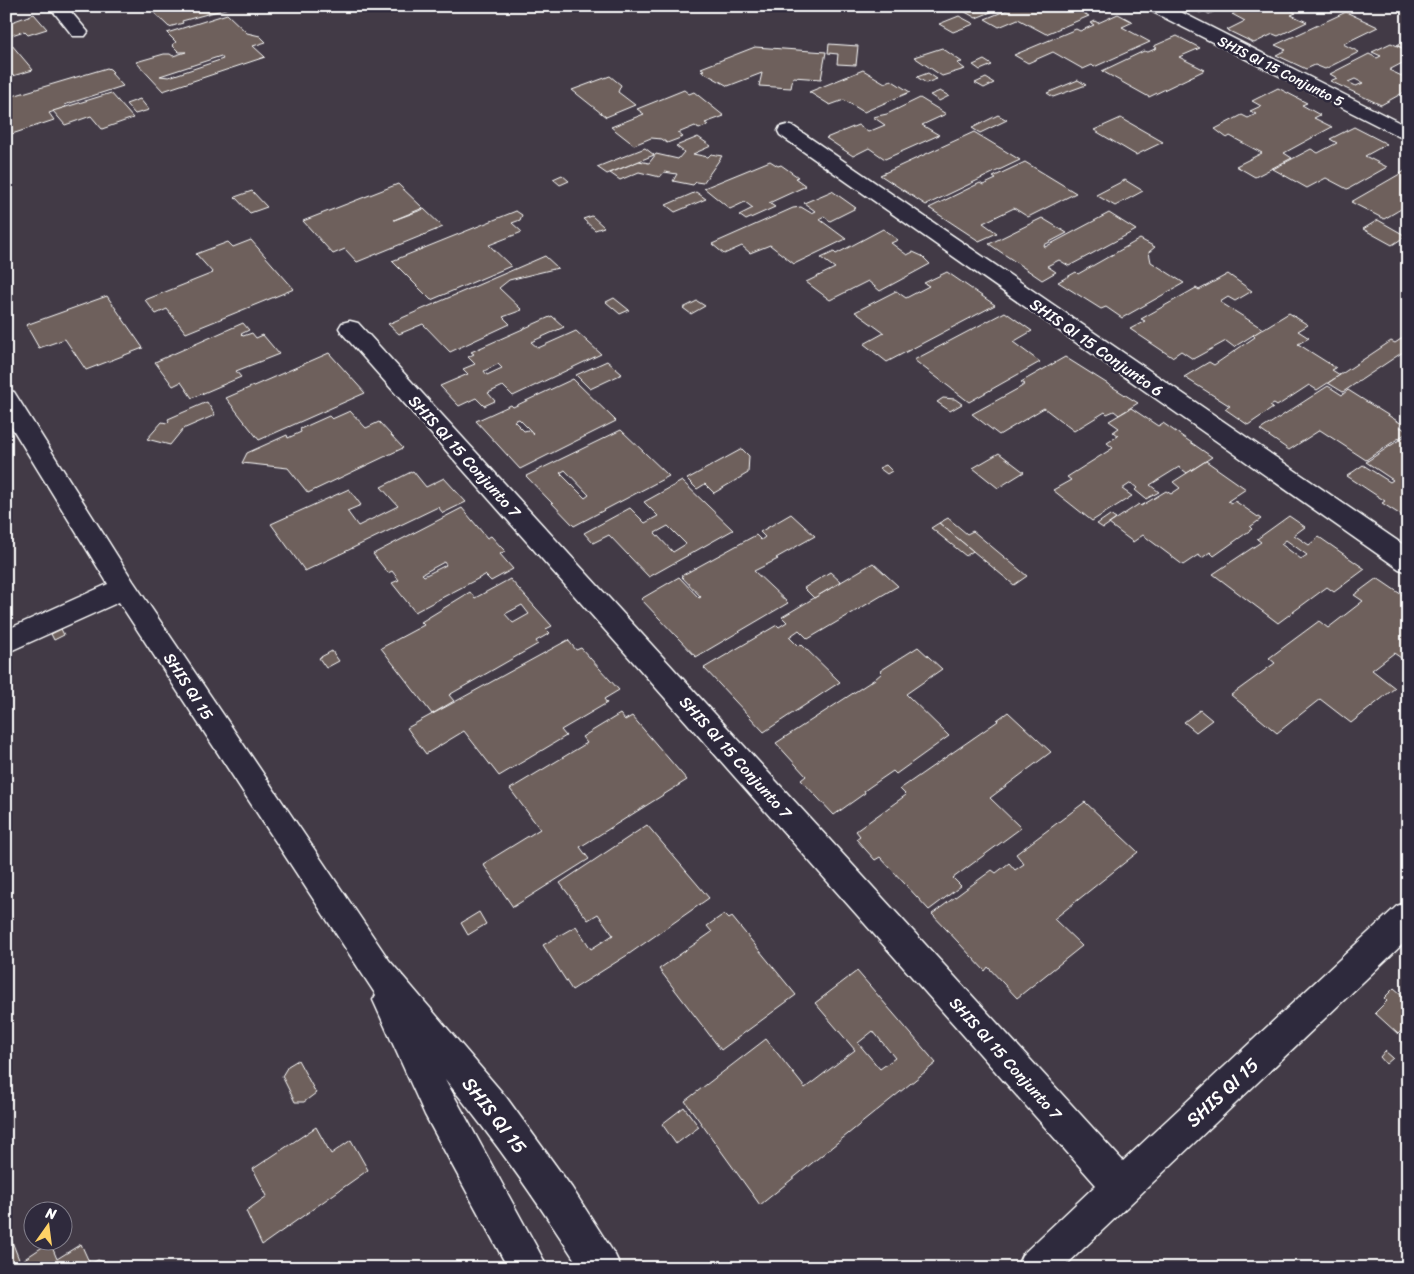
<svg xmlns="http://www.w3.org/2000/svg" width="1414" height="1274" font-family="Sriracha,sans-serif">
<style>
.building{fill:#6e615c;stroke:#fff;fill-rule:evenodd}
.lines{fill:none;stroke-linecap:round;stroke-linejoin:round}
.minor-casing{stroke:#fff;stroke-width:3}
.minor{fill:#2f2a3d;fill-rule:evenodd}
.labels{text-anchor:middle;stroke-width:5;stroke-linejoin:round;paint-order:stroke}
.far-street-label{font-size:14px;fill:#fff;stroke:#2f2a3d}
.street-label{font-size:16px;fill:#fff;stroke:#2f2a3d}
.near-street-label{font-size:19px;fill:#fff;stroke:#2f2a3d}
</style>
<rect width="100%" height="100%" fill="#423a46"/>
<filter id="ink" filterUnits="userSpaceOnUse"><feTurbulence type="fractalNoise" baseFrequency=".02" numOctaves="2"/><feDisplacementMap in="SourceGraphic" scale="10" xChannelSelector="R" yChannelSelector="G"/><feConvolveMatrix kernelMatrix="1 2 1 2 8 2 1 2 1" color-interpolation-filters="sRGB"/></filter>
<g filter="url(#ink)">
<!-- building -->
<g class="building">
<polygon points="101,6 125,6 106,12"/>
<polygon points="147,6 236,6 182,21 183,23 169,27"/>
<polygon points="966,6 1006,6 976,18 960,9"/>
<polygon points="1017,6 1070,6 1089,16 1046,34 1018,19 999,27 985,19"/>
<polygon points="1185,6 1227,6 1209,14 1204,11 1200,13"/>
<polygon points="1250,6 1282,6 1296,13 1291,15 1307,22 1278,36 1273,34 1254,43 1227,30 1245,21 1232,14"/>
<polygon points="1346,12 1378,27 1343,44 1359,52 1325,69 1315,65 1306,69 1276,55 1286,50 1275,45"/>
<polygon points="34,14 47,29 28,35 24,31 9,36 7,38 10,41 6,42 6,24"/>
<path d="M 227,14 L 247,33 L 260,36 L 266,42 L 253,46 L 265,57 L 163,91 L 136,62 L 164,54 L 170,54 L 173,56 L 186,52 L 179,52 L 172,45 L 176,42 L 167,33 ZM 221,56 L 223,59 L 169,77 L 160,76 Z"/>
<polygon points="1118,14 1133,22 1122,27 1150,42 1094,67 1092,65 1083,69 1053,52 1028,63 1014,55 1076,29 1080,31 1094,25 1091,23 1095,21 1098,23"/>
<polygon points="959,16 974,24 953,32 939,24"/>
<polygon points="1177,36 1200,48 1179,57 1205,70 1149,97 1102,71 1144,51 1148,52 1157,48 1154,46"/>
<polygon points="1408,39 1408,51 1397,45"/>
<path d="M 1391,43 L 1408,51 L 1408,60 L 1389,70 L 1408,79 L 1408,90 L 1381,105 L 1330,81 L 1337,78 L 1330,74 L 1369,54 L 1377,58 L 1381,56 L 1372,52 ZM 1355,79 L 1363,83 L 1356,86 L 1348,82 Z"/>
<polygon points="11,44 33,70 6,78 6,46"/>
<polygon points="829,44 858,46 856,65 837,64 838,54 828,53"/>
<polygon points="755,47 826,52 821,79 793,77 791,88 759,86 762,73 728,86 701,71 704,70 701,68"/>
<polygon points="942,48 962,62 957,63 965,69 942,76 914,57"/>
<polygon points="984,60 992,65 980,70 973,65"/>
<polygon points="107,68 110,69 113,72 111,73 123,86 64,105 66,107 49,113 54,120 9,135 6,132 6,98"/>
<polygon points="863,70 885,83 891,80 910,92 864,112 844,100 830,105 809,92"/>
<polygon points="928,73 937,79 926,83 917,77"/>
<polygon points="610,76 621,85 618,92 635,105 606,117 572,90"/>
<polygon points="986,78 994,83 984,88 975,83"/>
<polygon points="1078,80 1086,85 1053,97 1047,93"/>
<polygon points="1278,88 1307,103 1302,105 1320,115 1314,118 1332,127 1284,153 1292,158 1255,177 1236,166 1262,153 1230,136 1227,138 1215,129 1242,115 1248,118 1256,114 1250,111 1261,106 1252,101"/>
<polygon points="684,90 689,94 694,92 724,116 705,123 708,125 699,129 695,126 678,133 683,137 667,143 662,139 651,138 634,145 611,127 644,114 637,109"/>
<polygon points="940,91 949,96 939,101 930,95"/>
<polygon points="111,93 133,118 102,129 91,116 65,125 53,111"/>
<polygon points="920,98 946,114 922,125 939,135 885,159 869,148 853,156 826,138 858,125 868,132 885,125 873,117 887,114"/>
<polygon points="140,99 149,110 135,114 126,104"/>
<polygon points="998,115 1007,120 980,133 972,128"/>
<polygon points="1121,118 1163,142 1136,155 1094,130"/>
<polygon points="1354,127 1387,144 1365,156 1387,167 1350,188 1347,189 1326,178 1307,188 1273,169 1311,149 1318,153 1337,143 1330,139"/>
<polygon points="974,132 1020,160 926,205 880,175"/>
<polygon points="698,137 711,146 693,154 708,157 711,154 722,156 703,183 696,182 693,185 673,181 677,174 664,172 660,177 639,172 620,180 610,173 639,161 649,163 656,154 678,159 684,152 676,146"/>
<polygon points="645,148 654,155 607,174 597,167"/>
<polygon points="770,161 778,166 781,165 798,177 795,178 806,186 769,203 775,207 746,220 739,215 753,208 745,202 730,209 704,188"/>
<polygon points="1025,162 1076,193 1028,217 1014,208 983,223 997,233 979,241 929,208 980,183 983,185 996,179 993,177"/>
<polygon points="1405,171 1408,172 1408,205 1384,219 1351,202"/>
<polygon points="562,175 569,181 560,185 553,179"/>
<polygon points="1125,180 1143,191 1115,206 1096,195"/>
<polygon points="398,184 423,208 394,220 424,209 443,227 357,262 345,249 333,254 303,221"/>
<polygon points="252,191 267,207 250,213 235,197"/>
<polygon points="832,191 856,208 830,221 824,216 819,219 846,239 794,264 770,245 750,253 742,246 724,254 712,244 793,208 801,207 811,213 815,211 804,203"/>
<polygon points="696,192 706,199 675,212 666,205"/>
<polygon points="516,211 522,215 520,220 512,223 522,232 489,245 511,266 431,300 392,261"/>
<polygon points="1109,213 1136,230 1069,266 1059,260 1047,266 1056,272 1042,280 989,244 1042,218 1067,233 1044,245 1045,247"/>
<polygon points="592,216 604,227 595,230 583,219"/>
<polygon points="1378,220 1406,236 1392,245 1363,229"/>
<polygon points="883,229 898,240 891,243 907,255 913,252 922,256 930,264 880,291 868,281 830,300 806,282 835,268 821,258 834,252 836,254"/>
<polygon points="1140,239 1155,247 1149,252 1151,262 1184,283 1122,318 1106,307 1101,309 1058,282 1076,272 1078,274"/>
<polygon points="251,240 294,289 186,333 167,309 156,314 145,300 213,273 196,254 228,242 233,247"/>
<polygon points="545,256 558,268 509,280 499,288 522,310 503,317 510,324 450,352 423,324 399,334 388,324"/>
<polygon points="947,272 995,305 887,362 864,344 884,333 855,312 896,291 906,298 929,286 924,283"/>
<polygon points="1228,274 1252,291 1235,301 1228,297 1220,302 1263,329 1234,347 1226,341 1193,359 1181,351 1172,357 1130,329 1145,321 1141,319 1196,288 1199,290"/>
<polygon points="107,296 143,348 86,370 65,339 39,348 26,325"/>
<polygon points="614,298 629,310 620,314 606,302"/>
<polygon points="697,301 705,306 691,314 683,308"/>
<polygon points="1005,312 1032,331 1013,342 1040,362 969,402 914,360"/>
<polygon points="1289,313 1308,325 1298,331 1309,338 1298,344 1336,368 1332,370 1340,375 1317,390 1309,385 1277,406 1274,404 1270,406 1273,408 1248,425 1225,409 1230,406 1184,377 1209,362 1214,365 1255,337 1253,335"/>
<path d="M 552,316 L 564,327 L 531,342 L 538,348 L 576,331 L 601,354 L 513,396 L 503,386 L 488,393 L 495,401 L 484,406 L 476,398 L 459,406 L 440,386 L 468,374 L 463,369 L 475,364 L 468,357 L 474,354 L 471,352 ZM 498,364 L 502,368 L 487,375 L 484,371 Z"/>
<polygon points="243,323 249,330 241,334 243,336 252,333 256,338 263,335 279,354 236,371 241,377 192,398 181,382 173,386 155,362"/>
<polygon points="1407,335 1408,351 1406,350 1343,392 1328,383 1391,341 1395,343"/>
<polygon points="329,353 365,393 259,440 226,398"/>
<polygon points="1065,357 1138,403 1119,415 1114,411 1107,414 1105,412 1074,431 1044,408 999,435 972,414 1021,387 1025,384 1021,382"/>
<polygon points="607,361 622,374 590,389 576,375"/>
<path d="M 573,379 L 616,421 L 520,469 L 476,421 L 511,405 L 513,407 ZM 519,419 L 534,434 L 528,430 L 524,431 L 514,421 Z"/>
<polygon points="1328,386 1342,395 1348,390 1402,424 1399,426 1408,432 1366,460 1320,430 1289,450 1260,430"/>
<polygon points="943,398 955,399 962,404 950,411 937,402"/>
<polygon points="207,402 215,415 183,429 170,445 147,439 162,422 167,423 169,421 168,419"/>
<polygon points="1131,408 1158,426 1163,423 1212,457 1187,473 1179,467 1158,480 1150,485 1159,492 1146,499 1135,490 1137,488 1131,483 1122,489 1132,496 1092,521 1053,490 1071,480 1067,477 1113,448 1107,443 1118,436 1113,432 1119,428 1109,421"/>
<polygon points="350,411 366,428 379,422 403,448 308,493 288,468 242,463 247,453 287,435 288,438 301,432 300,429 329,416 332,419"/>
<path d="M 621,430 L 669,476 L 574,526 L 526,476 ZM 565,470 L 589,495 L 585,498 L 560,473 Z"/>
<polygon points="1408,434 1408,527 1402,523 1407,519 1382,503 1385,501 1347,476 1363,465 1390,482 1393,480 1366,462"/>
<polygon points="742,449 749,456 748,473 714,493 705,484 697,489 687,479"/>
<polygon points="999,453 1024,472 998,488 973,468"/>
<polygon points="1206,461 1246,489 1228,501 1231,503 1235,501 1261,519 1250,527 1252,529 1214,556 1210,552 1202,558 1198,555 1183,565 1143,535 1133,542 1109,524 1139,504 1141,506 1166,491 1171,494 1180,488 1173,482"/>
<polygon points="886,465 892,471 887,474 879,468"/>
<polygon points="413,471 426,487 444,478 466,502 443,513 438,507 305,571 271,524 349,489 361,505 347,511 358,526 398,506 381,487"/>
<path d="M 682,481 L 733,530 L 649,577 L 609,535 L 593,543 L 584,533 L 630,508 L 645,523 L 658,516 L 644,502 ZM 668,526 L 686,544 L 673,552 L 655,533 Z"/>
<path d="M 462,508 L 487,538 L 491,536 L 502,548 L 505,551 L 500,554 L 513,569 L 491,581 L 485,575 L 415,612 L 392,583 L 399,580 L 392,571 L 388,573 L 373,554 ZM 444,562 L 446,565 L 424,576 L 422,574 Z"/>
<polygon points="791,514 815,536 776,558 778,559 754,571 788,603 696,657 641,599 679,577 699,598 701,597 681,576 756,535 761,540 765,537 760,532"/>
<polygon points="1110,515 1116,519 1103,528 1097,524"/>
<path d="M 1289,516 L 1305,527 L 1294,535 L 1309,545 L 1319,537 L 1365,569 L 1334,592 L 1327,587 L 1278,623 L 1213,574 L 1261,542 L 1257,539 ZM 1286,540 L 1307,555 L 1301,559 L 1281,544 Z"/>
<polygon points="948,518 967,534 973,531 1027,576 1014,585 939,523"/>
<polygon points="939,523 973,551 966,556 931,528"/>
<polygon points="873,563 898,586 808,639 799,630 789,637 798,646 801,644 840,682 764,732 704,668 777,625 779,627 787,622 782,617"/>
<polygon points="830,572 841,582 814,598 804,588"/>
<polygon points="1377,578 1408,599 1408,663 1394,653 1372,670 1395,688 1351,723 1320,699 1277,733 1231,695 1275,663 1269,658 1319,621 1328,628 1363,601 1354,595"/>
<path d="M 510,579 L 552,626 L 546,629 L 550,633 L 536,641 L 538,644 L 449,695 L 454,701 L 432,714 L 381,648 L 424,625 L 421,622 L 470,592 L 475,598 ZM 522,605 L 529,614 L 513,623 L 505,614 Z"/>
<polygon points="61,629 64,635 54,640 51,634"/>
<polygon points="568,640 576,650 581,648 619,690 604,699 607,703 561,730 566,736 499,776 464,731 426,754 407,728"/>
<polygon points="918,647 942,669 906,694 949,736 896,774 893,771 871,786 864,791 865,793 834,815 801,780 806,776 776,743 875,679 882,673 880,671"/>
<polygon points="332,651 339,661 326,668 319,658"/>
<polygon points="1200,710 1212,720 1196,732 1184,722"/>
<polygon points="1008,712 1051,752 990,798 1021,828 953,878 961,886 929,910 880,857 875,860 856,839 860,836 856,831 906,795 900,789 998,721 997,720"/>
<polygon points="620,714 625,720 632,716 687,780 580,847 589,859 513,907 483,864 540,829 510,789 587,743 582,737"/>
<polygon points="1085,802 1138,852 1054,919 1082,946 1017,998 988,967 985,971 932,914 992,870 996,873 1009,863 1015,870 1024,864 1016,854"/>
<polygon points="647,825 709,898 629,954 572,990 543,945 576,926 591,949 613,935 598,914 588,920 560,883"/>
<polygon points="479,912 486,924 468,935 461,923"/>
<polygon points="724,914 729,919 732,917 796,995 721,1050 659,969 712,932 707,926"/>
<path d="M 857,971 L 936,1063 L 760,1205 L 685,1101 L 766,1039 L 805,1088 L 855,1050 L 815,1003 ZM 873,1031 L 895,1058 L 880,1069 L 858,1043 Z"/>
<polygon points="1394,988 1408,1000 1408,1025 1398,1034 1375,1013 1387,1001 1384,998"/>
<polygon points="1385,1051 1393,1058 1386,1064 1380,1057"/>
<polygon points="298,1060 316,1093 304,1102 295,1102 282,1076 288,1066"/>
<polygon points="684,1107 699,1127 676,1144 662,1124"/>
<polygon points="316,1127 331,1154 351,1140 368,1170 262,1245 246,1211 267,1196 253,1169"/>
<polygon points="11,1239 20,1262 50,1242 57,1259 81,1244 90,1264 98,1260 104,1262 108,1268 6,1268 6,1242"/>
</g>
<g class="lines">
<defs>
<g id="minor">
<polygon points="49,6 66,6 88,32 85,36 73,36"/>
<polygon points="1147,6 1169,6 1408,127 1408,141 1149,10"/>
<polygon points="787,125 794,127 1408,548 1408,572 1399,569 780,135 778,131 780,127"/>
<polygon points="350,321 358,323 1123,1161 1397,906 1408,902 1408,939 1063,1268 1016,1268 1022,1255 1096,1185 342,333 339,328 342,323"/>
<path d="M 6,390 L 14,392 L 133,581 L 389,960 L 506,1097 L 572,1188 L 615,1255 L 621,1268 L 580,1268 C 538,1202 494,1139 445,1079 L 548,1268 L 508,1268 L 425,1115 L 373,1000 L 376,995 L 119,602 L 6,653 L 6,630 L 108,584 L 6,418 Z"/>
</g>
</defs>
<!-- minor casing -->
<use href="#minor" class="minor-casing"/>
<!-- minor -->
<use href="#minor" class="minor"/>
</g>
</g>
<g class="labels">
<!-- far-street labels -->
<g class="far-street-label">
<text transform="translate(1281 71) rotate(27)" y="5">SHIS QI 15 Conjunto 5</text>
</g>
<!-- street labels -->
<g class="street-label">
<text transform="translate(1097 347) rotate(35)" y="6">SHIS QI 15 Conjunto 6</text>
<text transform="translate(465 456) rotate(48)" y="6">SHIS QI 15 Conjunto 7</text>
<text transform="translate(189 686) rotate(57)" y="6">SHIS QI 15</text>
<text transform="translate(736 757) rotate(48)" y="6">SHIS QI 15 Conjunto 7</text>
<text transform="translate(1006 1058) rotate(48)" y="6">SHIS QI 15 Conjunto 7</text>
</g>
<!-- near-street labels -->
<g class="near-street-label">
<text transform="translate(1222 1092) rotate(-43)" y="7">SHIS QI 15</text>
<text transform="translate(495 1115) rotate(52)" y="7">SHIS QI 15</text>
</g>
</g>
<!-- margin -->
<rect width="1414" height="1274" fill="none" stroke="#2f2a3d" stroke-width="25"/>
<rect x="12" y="12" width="1389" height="1249" fill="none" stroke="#fff" stroke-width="2" filter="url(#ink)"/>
<!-- north arrow -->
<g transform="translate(48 1226) rotate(14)"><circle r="24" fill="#2f2a3d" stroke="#827f8b"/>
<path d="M0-4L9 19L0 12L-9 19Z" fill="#ffd166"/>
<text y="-8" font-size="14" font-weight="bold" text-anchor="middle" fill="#ffffff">N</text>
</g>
</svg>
